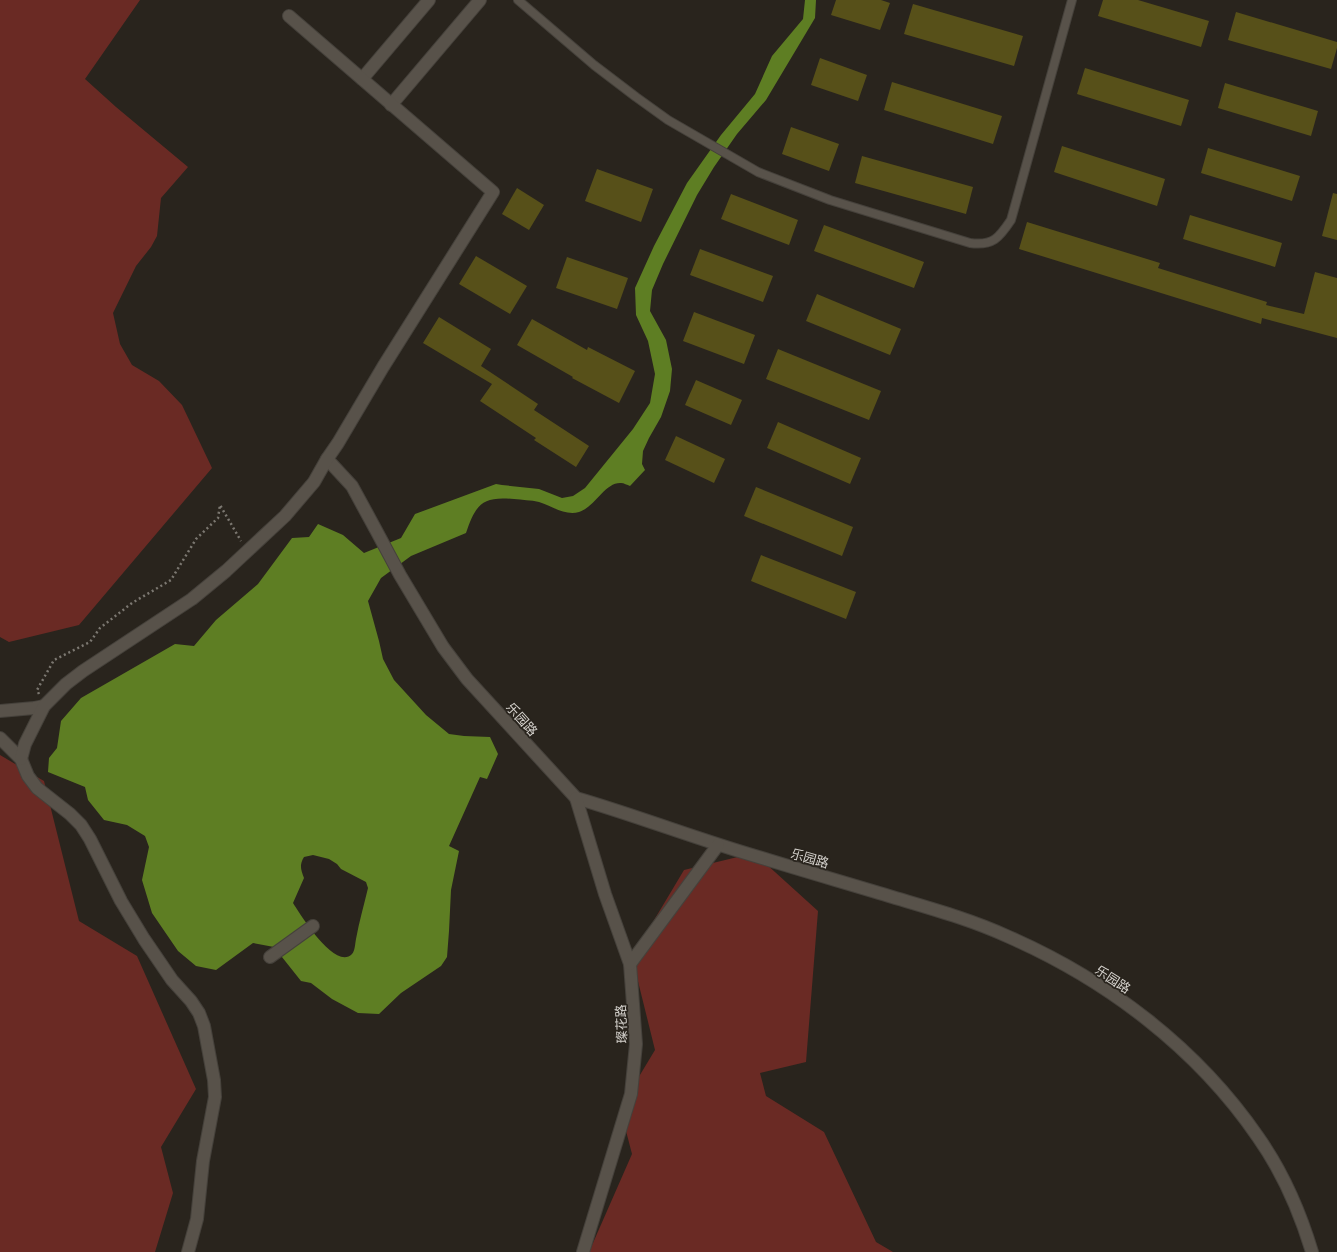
<svg xmlns="http://www.w3.org/2000/svg" width="1337" height="1252" font-family="'DM Sans','Noto Sans SC',sans-serif">
<style>
.green{fill:#6a2a24}
.water{fill:#5e7e23;fill-rule:evenodd}
.building{fill:#575019}
.lines{fill:none;stroke-linecap:round;stroke-linejoin:round}
.service-casing{stroke:#45413b;stroke-width:10}
.minor-casing{stroke:#45413b;stroke-width:14}
.path{stroke:#7c7871;stroke-width:2.5;stroke-dasharray:2 3;stroke-linecap:butt}
.service{stroke:#58524a;stroke-width:8}
.minor{stroke:#58524a;stroke-width:12}
.labels{text-anchor:middle;stroke-width:3.5;stroke-linejoin:round;paint-order:stroke}
.street-label{font-size:13px;fill:#d6d3ce;stroke:#29241d}
</style>
<rect width="100%" height="100%" fill="#29241d"/>
<!-- green -->
<g class="green">
<polygon points="0,0 140,0 85,79 116,107 188,167 161,198 157,236 151,247 136,266 113,313 120,344 132,365 159,381 182,405 212,468 79,625 9,642 0,637"/>
<polygon points="0,755 44,781 79,921 137,956 196,1089 161,1147 173,1193 155,1252 0,1252"/>
<polygon points="754,853 818,911 806,1062 760,1073 766,1096 824,1132 876,1242 893,1252 589,1252 632,1154 620,1108 655,1050 632,957 684,870"/>
</g>
<!-- water -->
<path class="water" d="M 805,0 L 816,0 L 815,18 L 766,100 L 737,134 L 714,167 L 697,195 L 663,264 L 652,290 L 650,311 L 666,340 L 672,369 L 670,391 L 661,417 L 649,438 L 643,451 L 642,464 L 645,470 L 630,486 C 627,485 624,483 621,483 C 605,482 595,507 579,512 C 565,516 552,506 539,502 C 531,500 522,500 514,499 C 482,496 476,504 466,533 L 411,556 L 381,578 L 368,601 L 379,641 L 383,659 L 394,680 L 426,715 L 449,734 L 464,736 L 490,737 L 498,754 L 487,779 L 480,777 L 449,846 L 459,851 L 451,890 L 449,931 L 447,957 L 441,966 L 401,993 L 379,1014 L 358,1013 L 332,999 L 311,983 L 301,981 L 274,947 L 253,943 L 216,970 L 196,966 L 178,951 L 152,913 L 142,880 L 149,847 L 145,836 L 127,825 L 104,820 L 88,800 L 85,787 L 48,772 L 49,758 L 57,748 L 61,721 L 81,698 L 175,644 L 194,646 L 216,620 L 258,584 L 292,538 L 309,537 L 318,524 L 343,535 L 364,553 L 401,538 L 415,514 L 496,484 L 502,485 L 539,489 L 562,498 L 573,496 L 585,488 L 633,429 L 650,403 L 655,374 L 648,341 L 636,315 L 635,288 L 654,246 L 687,183 L 721,135 L 755,94 L 772,56 L 803,19 ZM 313,855 L 329,859 L 337,864 L 341,869 L 366,882 L 368,888 C 364,905 359,922 356,939 C 355,944 355,951 352,954 C 335,971 300,914 293,903 L 304,878 C 301,870 299,865 304,857 Z"/>
<!-- building -->
<g class="building">
<polygon points="836,0 881,0 890,3 880,30 831,15"/>
<polygon points="1103,0 1138,0 1209,21 1201,47 1098,16"/>
<polygon points="913,4 1023,36 1014,66 904,34"/>
<polygon points="1236,12 1337,42 1337,48 1331,69 1228,40"/>
<polygon points="820,58 867,75 858,101 811,85"/>
<polygon points="1085,68 1189,100 1181,126 1077,94"/>
<polygon points="892,82 1002,116 993,144 884,110"/>
<polygon points="1225,83 1318,111 1311,136 1218,108"/>
<polygon points="791,127 839,144 829,171 782,154"/>
<polygon points="1062,146 1165,179 1157,206 1054,172"/>
<polygon points="1208,148 1300,176 1292,201 1201,173"/>
<polygon points="862,156 973,187 966,214 855,183"/>
<polygon points="597,169 653,189 641,222 585,201"/>
<polygon points="517,188 544,205 529,230 502,214"/>
<polygon points="1333,193 1337,194 1337,240 1322,236"/>
<polygon points="731,194 798,220 789,245 721,219"/>
<polygon points="1190,215 1282,243 1275,267 1183,239"/>
<polygon points="1027,222 1160,263 1158,268 1267,302 1266,305 1304,314 1315,272 1337,278 1337,338 1262,318 1261,324 1019,249"/>
<polygon points="824,225 924,262 914,288 814,251"/>
<polygon points="700,249 773,276 763,302 690,275"/>
<polygon points="476,256 527,286 510,314 459,284"/>
<polygon points="567,257 628,278 617,309 556,288"/>
<polygon points="817,294 901,329 890,355 806,321"/>
<polygon points="694,312 755,335 744,364 683,341"/>
<polygon points="439,317 491,349 481,366 538,404 534,410 589,446 576,467 534,440 536,438 480,401 492,384 423,343"/>
<polygon points="532,319 587,350 588,347 635,371 619,403 572,378 573,377 517,345"/>
<polygon points="778,349 881,391 869,420 766,379"/>
<polygon points="696,380 742,400 731,425 685,405"/>
<polygon points="778,422 861,458 850,484 767,448"/>
<polygon points="676,436 725,459 714,483 665,460"/>
<polygon points="756,487 853,527 842,556 744,516"/>
<polygon points="761,555 856,592 846,619 751,581"/>
</g>
<g class="lines">
<defs>
<path id="service" d="M 518,0 L 594,65 L 636,97 L 668,120 L 758,172 L 830,200 L 970,243 C 993,246 999,238 1011,220 L 1072,0"/>
<g id="minor">
<polyline points="362,79 429,0"/>
<polyline points="391,105 480,0"/>
<path d="M 327,459 L 352,486 L 377,532 L 400,575 L 443,647 L 467,679 L 576,798 C 638,816 699,840 762,858 C 804,871 846,883 889,896 C 929,908 970,919 1009,937 C 1107,980 1197,1048 1258,1137 C 1282,1171 1300,1212 1312,1252"/>
<polyline points="0,711 34,708 44,706"/>
<polyline points="0,738 21,759 28,776 37,788 70,814 81,825 90,839 121,901 144,939 172,980 191,1001 199,1013 204,1026 214,1080 215,1097 203,1161 197,1219 188,1252"/>
<polyline points="21,759 25,744 44,706 66,684 83,671 192,599 226,571 285,516 314,482 327,459 338,443 383,367 493,192 289,16"/>
<polyline points="576,798 605,894 630,964 636,1044 631,1094 583,1252"/>
<polyline points="270,957 313,926"/>
<polyline points="630,964 718,845"/>
</g>
</defs>
<!-- service casing -->
<use href="#service" class="service-casing"/>
<!-- minor casing -->
<use href="#minor" class="minor-casing"/>
<!-- path -->
<polyline class="path" points="39,694 37,690 54,660 90,642 100,628 132,603 171,580 196,539 218,518 220,505 241,541"/>
<!-- service -->
<use href="#service" class="service"/>
<!-- minor -->
<use href="#minor" class="minor"/>
</g>
<g class="labels">
<!-- street labels -->
<g class="street-label">
<text transform="translate(522 719) rotate(48)" y="5">乐园路</text>
<text transform="translate(810 858) rotate(16)" y="5">乐园路</text>
<text transform="translate(1113 979) rotate(33)" y="5">乐园路</text>
<text transform="translate(621 1024) rotate(-92)" y="5">璨花路</text>
</g>
</g>
</svg>
